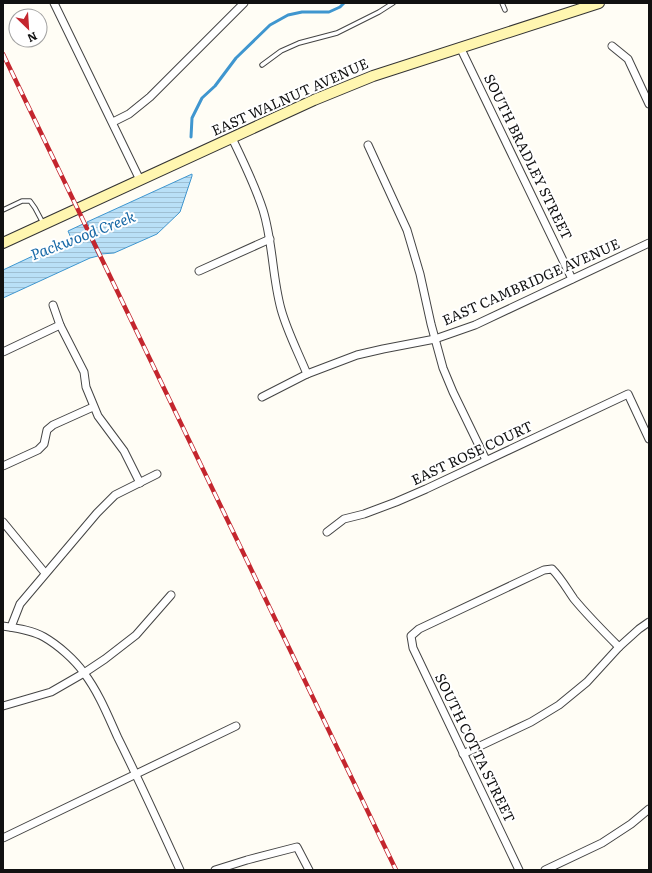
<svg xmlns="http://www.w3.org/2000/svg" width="652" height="873" font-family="Literata,serif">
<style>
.water{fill:url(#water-rules);stroke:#3f96cf}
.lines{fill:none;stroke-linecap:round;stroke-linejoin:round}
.stream{stroke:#3f96cf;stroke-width:3}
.lane-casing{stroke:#444;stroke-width:5.5}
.street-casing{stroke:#444;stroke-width:9}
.secondary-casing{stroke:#333;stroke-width:12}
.lane{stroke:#fff;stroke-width:3.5}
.street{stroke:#fff;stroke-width:7}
.secondary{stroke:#fff6b0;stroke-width:10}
.rail-casing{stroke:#c4262e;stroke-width:4.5}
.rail{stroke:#fff;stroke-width:3;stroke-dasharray:9;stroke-linecap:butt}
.labels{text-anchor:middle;stroke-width:4;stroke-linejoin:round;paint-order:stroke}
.street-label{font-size:14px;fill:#111;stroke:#fff}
.water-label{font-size:15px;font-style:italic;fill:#1768a6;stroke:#fff}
</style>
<defs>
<pattern id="water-rules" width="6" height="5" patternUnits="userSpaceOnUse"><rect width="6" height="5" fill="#b9e0f7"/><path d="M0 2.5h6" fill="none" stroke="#9ebfd3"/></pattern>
</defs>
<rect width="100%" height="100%" fill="#fffdf5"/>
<!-- water -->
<g class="water">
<polygon points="192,174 192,176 180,212 157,234 114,253 101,254 87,222"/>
<polygon points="83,224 98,256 90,258 3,298 3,270 71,238 68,231"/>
</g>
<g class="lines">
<!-- stream -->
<polyline class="stream" points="191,137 192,118 202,98 215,86 236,58 270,25 288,15 302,12 329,12 340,7 344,3"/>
<defs>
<g id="lane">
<polyline points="502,3 505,10"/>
<polyline points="262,65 281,51 299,43 337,33 379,12 393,3"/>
<polyline points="3,210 22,201 30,201 35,208 43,223"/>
</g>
<g id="street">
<polyline points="54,3 140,180"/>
<polyline points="612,46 628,59 649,104"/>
<polyline points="460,47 572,279"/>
<polyline points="113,122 129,114 150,97 244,3"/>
<path d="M 232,138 C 243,161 255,185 263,210 C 273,242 272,276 281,309 C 287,331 298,352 307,374"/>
<polyline points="368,145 407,230 420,274 431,324 443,368 453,392 486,460"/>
<polyline points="199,271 270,239"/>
<polyline points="53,305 60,325 84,372 86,387 98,416 124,451 140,483"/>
<polyline points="3,352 60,325"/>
<polyline points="262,397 307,374 357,355 383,349 435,339 475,325 649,243"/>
<polyline points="3,466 38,450 44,444 47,430 53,425 93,407"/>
<polyline points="3,522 45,573"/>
<polyline points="327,532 344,519 364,514 396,502 426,489 628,394 649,439"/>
<path d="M 3,626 C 16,628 32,630 44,637 C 58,645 75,660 84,673 C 99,693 108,716 118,738 C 140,782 160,826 180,870"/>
<polyline points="11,627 20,604 97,513 115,495 157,474"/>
<polyline points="3,706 51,692 84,673 105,659 136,635 171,595"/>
<polyline points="463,754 531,722 559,705 587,682 619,647 639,629 649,622"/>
<polyline points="3,838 236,726"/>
<polyline points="215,870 247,860 297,847 309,870"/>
<path d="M 519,870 L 413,648 L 411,636 L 419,629 L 544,570 L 552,569 C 561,578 567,589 574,599 C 588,616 604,632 619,647"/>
<polyline points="545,870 602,843 631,824 649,809"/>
</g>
<polyline id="secondary" points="3,243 314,100 373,76 599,3"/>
</defs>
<!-- lane casing -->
<use href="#lane" class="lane-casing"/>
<!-- street casing -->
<use href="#street" class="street-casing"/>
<!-- secondary casing -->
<use href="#secondary" class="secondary-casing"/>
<!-- lane -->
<use href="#lane" class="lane"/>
<!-- street -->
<use href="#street" class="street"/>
<!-- secondary -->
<use href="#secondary" class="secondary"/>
<defs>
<polyline id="rail" points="3,54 396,870"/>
</defs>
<!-- rail casing -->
<use href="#rail" class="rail-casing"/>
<!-- rail -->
<use href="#rail" class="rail"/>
</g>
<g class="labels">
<!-- street labels -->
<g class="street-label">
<text transform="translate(290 97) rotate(-24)" y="5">EAST WALNUT AVENUE</text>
<text transform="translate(528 157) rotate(64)" y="5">SOUTH BRADLEY STREET</text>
<text transform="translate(531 282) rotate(-24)" y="5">EAST CAMBRIDGE AVENUE</text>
<text transform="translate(472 453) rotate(-25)" y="5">EAST ROSE COURT</text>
<text transform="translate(475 748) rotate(64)" y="5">SOUTH COTTA STREET</text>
</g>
<!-- water labels -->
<g class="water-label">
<text transform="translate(83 236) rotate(-21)" y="5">Packwood Creek</text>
</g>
</g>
<!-- border -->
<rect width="652" height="873" fill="none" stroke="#111111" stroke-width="8"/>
<!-- north arrow -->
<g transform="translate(28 28) rotate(155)"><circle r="19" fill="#ffffff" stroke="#a0a0a0"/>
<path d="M0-3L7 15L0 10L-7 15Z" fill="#c4262e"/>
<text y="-6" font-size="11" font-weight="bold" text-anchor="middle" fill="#111111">N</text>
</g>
</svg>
